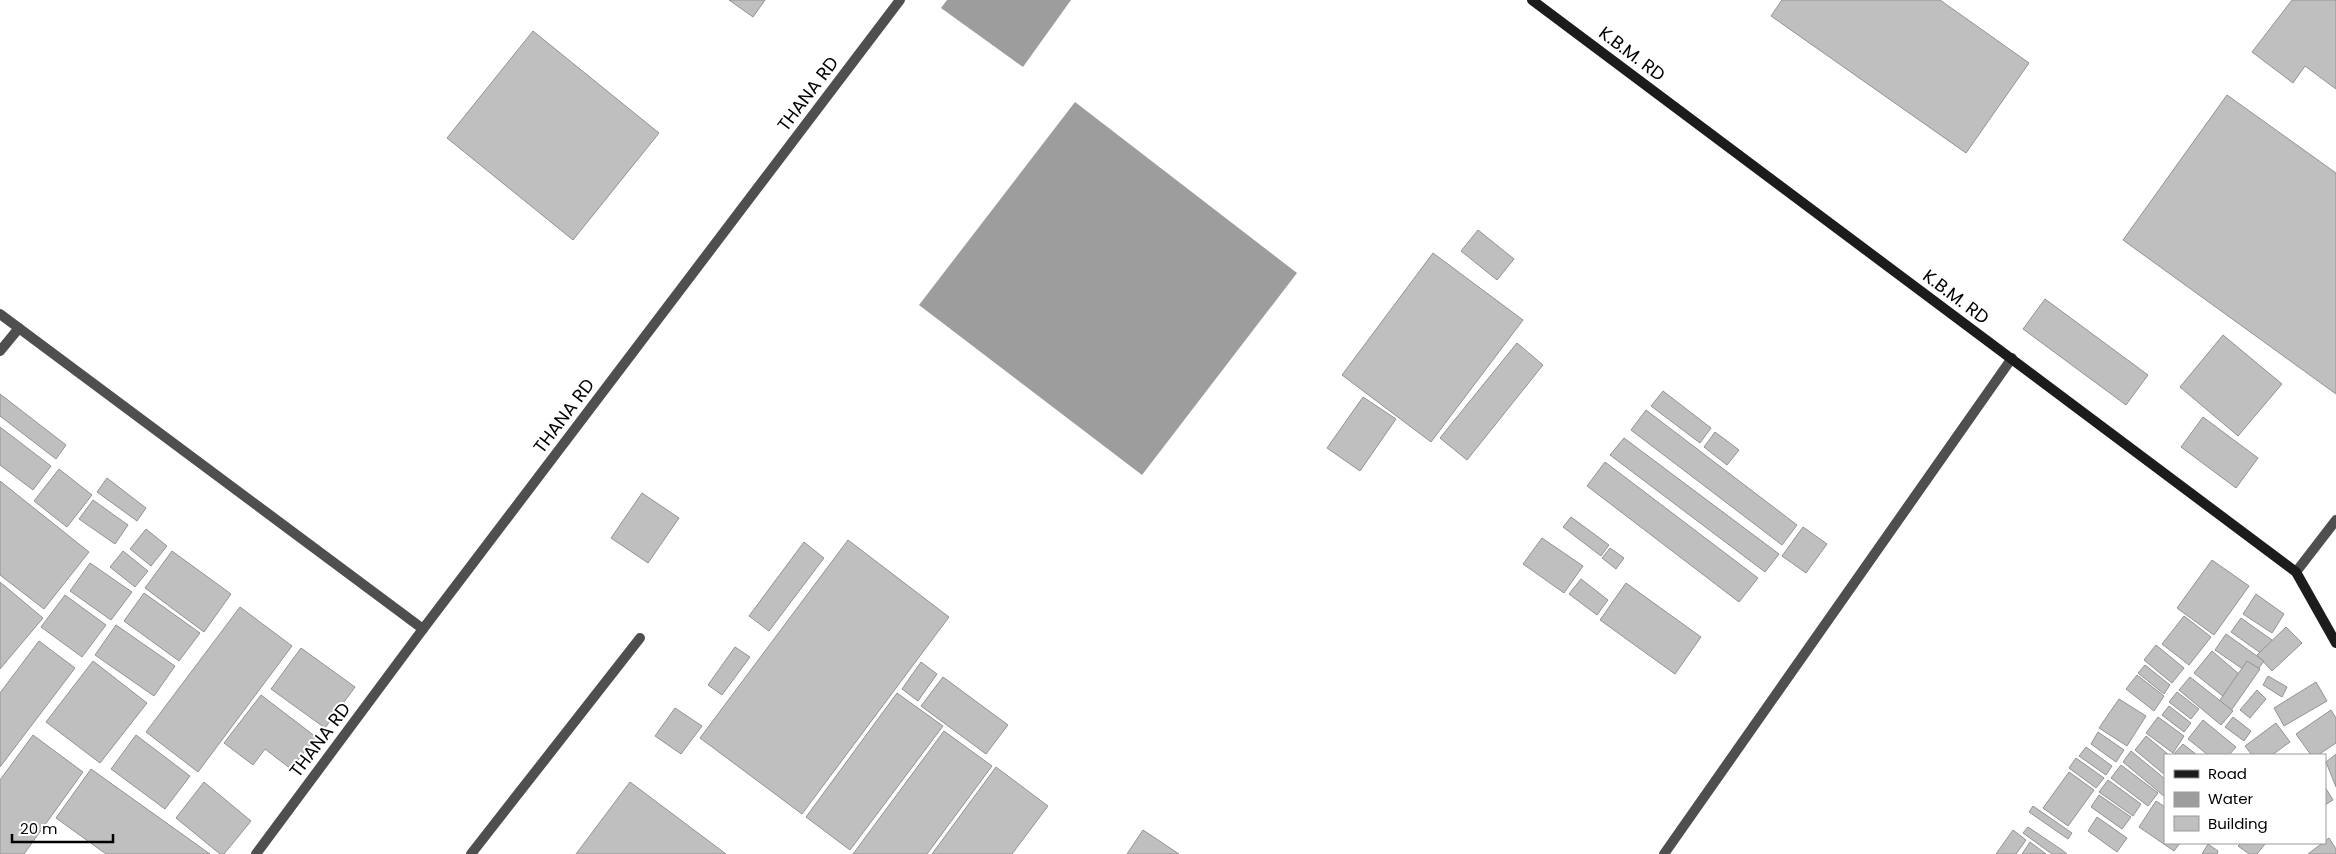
<svg xmlns="http://www.w3.org/2000/svg" width="2336" height="854" font-family="Poppins,sans-serif">
<style>
.water{fill:#9d9d9d}
.building{fill:#bfbfbf;stroke:#939393}
.lines{fill:none;stroke-linecap:round;stroke-linejoin:round}
.lane{stroke:#4f4f4f;stroke-width:10}
.street{stroke:#4f4f4f;stroke-width:10}
.secondary{stroke:#1c1c1c;stroke-width:10}
.labels{text-anchor:middle;stroke-width:4;stroke-linejoin:round;paint-order:stroke}
.street-label{font-size:18px;fill:#000;stroke:#fff}
</style>
<rect width="100%" height="100%" fill="#fff"/>
<!-- water -->
<g class="water">
<polygon points="947,0 1071,0 1023,67 941,8"/>
<polygon points="1075,102 1297,273 1142,475 919,305"/>
</g>
<!-- building -->
<g class="building">
<polygon points="729,0 765,0 753,17"/>
<polygon points="1782,0 1940,0 2029,63 1966,153 1771,16"/>
<polygon points="2292,0 2336,0 2336,89 2305,66 2293,83 2252,52"/>
<polygon points="533,31 659,133 573,240 447,138"/>
<polygon points="2227,95 2336,173 2336,394 2123,240"/>
<polygon points="1478,230 1514,259 1497,280 1461,251"/>
<polygon points="1433,253 1523,320 1431,442 1342,375"/>
<polygon points="2045,299 2148,375 2126,405 2023,329"/>
<polygon points="2223,335 2282,384 2238,436 2180,387"/>
<polygon points="1517,343 1543,365 1467,460 1440,438"/>
<polygon points="1663,391 1711,428 1700,443 1651,406"/>
<polygon points="0,394 66,445 56,459 0,416"/>
<polygon points="1363,397 1396,419 1360,471 1327,448"/>
<polygon points="1646,410 1797,525 1782,545 1631,430"/>
<polygon points="2203,417 2258,458 2236,488 2181,447"/>
<polygon points="0,427 51,466 33,490 0,465"/>
<polygon points="1715,432 1739,450 1727,465 1704,447"/>
<polygon points="1624,438 1779,554 1765,572 1610,455"/>
<polygon points="1605,462 1758,578 1739,602 1587,486"/>
<polygon points="59,469 92,495 67,527 34,501"/>
<polygon points="107,478 146,508 137,521 97,492"/>
<polygon points="0,481 89,552 44,609 0,575"/>
<polygon points="642,493 679,518 648,563 611,538"/>
<polygon points="93,500 128,525 115,544 79,519"/>
<polygon points="1571,517 1609,545 1601,556 1563,527"/>
<polygon points="1803,527 1827,544 1806,573 1782,556"/>
<polygon points="146,529 167,546 151,566 130,549"/>
<polygon points="1542,538 1583,566 1564,593 1523,564"/>
<polygon points="848,540 949,617 802,814 700,738"/>
<polygon points="804,542 824,558 769,631 749,616"/>
<polygon points="1610,548 1624,558 1616,569 1602,558"/>
<polygon points="123,551 148,571 135,587 110,567"/>
<polygon points="172,551 231,594 204,632 145,588"/>
<polygon points="2212,560 2249,586 2214,635 2177,608"/>
<polygon points="90,563 132,592 111,620 70,591"/>
<polygon points="1581,579 1608,600 1597,615 1569,594"/>
<polygon points="0,582 43,618 0,669"/>
<polygon points="1626,583 1701,637 1675,674 1600,620"/>
<polygon points="144,593 200,633 179,661 124,621"/>
<polygon points="2256,594 2284,614 2272,633 2243,614"/>
<polygon points="65,595 106,625 82,657 41,627"/>
<polygon points="240,607 292,646 198,772 146,732"/>
<polygon points="2184,616 2211,637 2189,665 2162,644"/>
<polygon points="2241,618 2279,645 2269,659 2231,632"/>
<polygon points="116,625 175,666 154,696 95,655"/>
<polygon points="2286,627 2302,643 2272,671 2257,655"/>
<polygon points="2226,634 2264,661 2253,676 2215,650"/>
<polygon points="39,641 75,668 0,767 0,693"/>
<polygon points="2156,645 2184,668 2172,683 2144,660"/>
<polygon points="735,647 750,657 722,695 708,685"/>
<polygon points="301,648 355,687 325,728 271,689"/>
<polygon points="2212,651 2246,680 2229,701 2194,673"/>
<polygon points="93,661 147,703 100,763 46,722"/>
<polygon points="2247,661 2260,669 2223,722 2211,713"/>
<polygon points="921,662 937,674 918,701 902,689"/>
<polygon points="2145,665 2170,685 2164,694 2138,673"/>
<polygon points="2137,675 2164,696 2154,711 2126,689"/>
<polygon points="2268,676 2287,687 2282,697 2263,685"/>
<polygon points="943,677 1008,725 986,754 921,706"/>
<polygon points="2190,677 2233,711 2221,725 2179,690"/>
<polygon points="2316,682 2327,701 2284,726 2274,708"/>
<polygon points="2257,690 2266,699 2250,718 2240,710"/>
<polygon points="2177,692 2199,709 2191,719 2169,702"/>
<polygon points="897,693 943,726 850,850 806,817"/>
<polygon points="261,695 316,737 291,769 265,749 253,765 224,743"/>
<polygon points="2119,699 2146,716 2127,746 2099,728"/>
<polygon points="2169,706 2191,723 2184,732 2162,715"/>
<polygon points="675,708 702,726 681,754 655,736"/>
<polygon points="2331,710 2336,718 2336,743 2318,755 2311,755 2296,734"/>
<polygon points="2158,717 2184,736 2173,753 2146,733"/>
<polygon points="2233,717 2251,731 2244,741 2225,727"/>
<polygon points="2203,720 2236,747 2229,755 2208,755 2188,739"/>
<polygon points="2276,723 2290,742 2272,755 2252,755 2245,746"/>
<polygon points="944,731 992,766 927,854 853,854"/>
<polygon points="2098,732 2124,750 2116,762 2091,744"/>
<polygon points="33,735 83,772 24,854 0,854 0,780"/>
<polygon points="136,735 190,776 165,809 111,769"/>
<polygon points="2146,736 2169,755 2165,755 2165,775 2135,750"/>
<polygon points="2183,744 2197,755 2173,755"/>
<polygon points="2086,747 2112,766 2106,775 2079,756"/>
<polygon points="2131,751 2165,779 2165,797 2123,762"/>
<polygon points="2336,754 2336,787 2326,762"/>
<polygon points="2076,758 2104,778 2096,788 2069,768"/>
<polygon points="2121,765 2158,793 2148,806 2111,778"/>
<polygon points="996,767 1048,806 1012,854 932,854"/>
<polygon points="91,769 210,854 106,854 56,818"/>
<polygon points="2069,772 2094,790 2068,826 2043,808"/>
<polygon points="2108,780 2141,804 2133,816 2099,792"/>
<polygon points="204,782 251,821 224,854 220,854 176,818"/>
<polygon points="630,782 726,854 576,854"/>
<polygon points="2325,787 2333,800 2325,805"/>
<polygon points="2099,795 2131,817 2122,829 2091,807"/>
<polygon points="2156,801 2165,807 2165,843 2180,843 2174,851 2139,827"/>
<polygon points="2033,806 2072,833 2068,839 2029,812"/>
<polygon points="2097,817 2127,838 2117,852 2088,831"/>
<polygon points="2028,827 2062,850 2067,854 2052,854 2023,833"/>
<polygon points="1143,830 1179,854 1127,854"/>
<polygon points="2013,830 2026,840 2016,854 1996,854"/>
<polygon points="2329,838 2336,849 2336,854 2308,854"/>
<polygon points="2030,842 2046,854 2022,854"/>
<polygon points="2241,843 2263,843 2265,844 2257,854 2249,854 2238,846"/>
<polygon points="2208,844 2218,851 2217,854 2202,854"/>
</g>
<g class="lines">
<!-- lane -->
<polyline class="lane" points="0,351 19,328"/>
<!-- street -->
<g class="street">
<polyline points="0,314 423,629"/>
<polyline points="2296,572 2336,520"/>
<polyline points="256,854 423,629 900,0"/>
<polyline points="471,854 640,638"/>
<polyline points="1664,854 2012,358"/>
</g>
<!-- secondary -->
<polyline class="secondary" points="1532,0 2296,572 2336,643"/>
</g>
<g class="labels">
<!-- street labels -->
<g class="street-label">
<text transform="translate(1632 54) rotate(37)" y="6">K.B.M. RD</text>
<text transform="translate(808 94) rotate(-53)" y="6">THANA RD</text>
<text transform="translate(1956 297) rotate(37)" y="6">K.B.M. RD</text>
<text transform="translate(564 416) rotate(-53)" y="6">THANA RD</text>
<text transform="translate(320 740) rotate(-53)" y="6">THANA RD</text>
</g>
</g>
<!-- legend -->
<rect x="2164" y="754" width="162" height="90" fill="#ffffff" stroke="#999999"/>
<rect x="2174" y="770" width="25" height="8" fill="#1c1c1c" stroke="#999999"/>
<text x="2208" y="779" font-size="15" fill="#000000">Road</text>
<rect x="2174" y="792" width="25" height="15" fill="#9d9d9d" stroke="#999999"/>
<text x="2208" y="804" font-size="15" fill="#000000">Water</text>
<rect x="2174" y="816" width="25" height="15" fill="#bfbfbf" stroke="#999999"/>
<text x="2208" y="829" font-size="15" fill="#000000">Building</text>
<!-- scale -->
<path d="M12 834v8h101v-8" fill="none" stroke="#000000" stroke-width="2.5"/>
<text x="20" y="834" font-size="15" fill="#000000" stroke="#ffffff" stroke-width="4" paint-order="stroke">20 m</text>
</svg>
